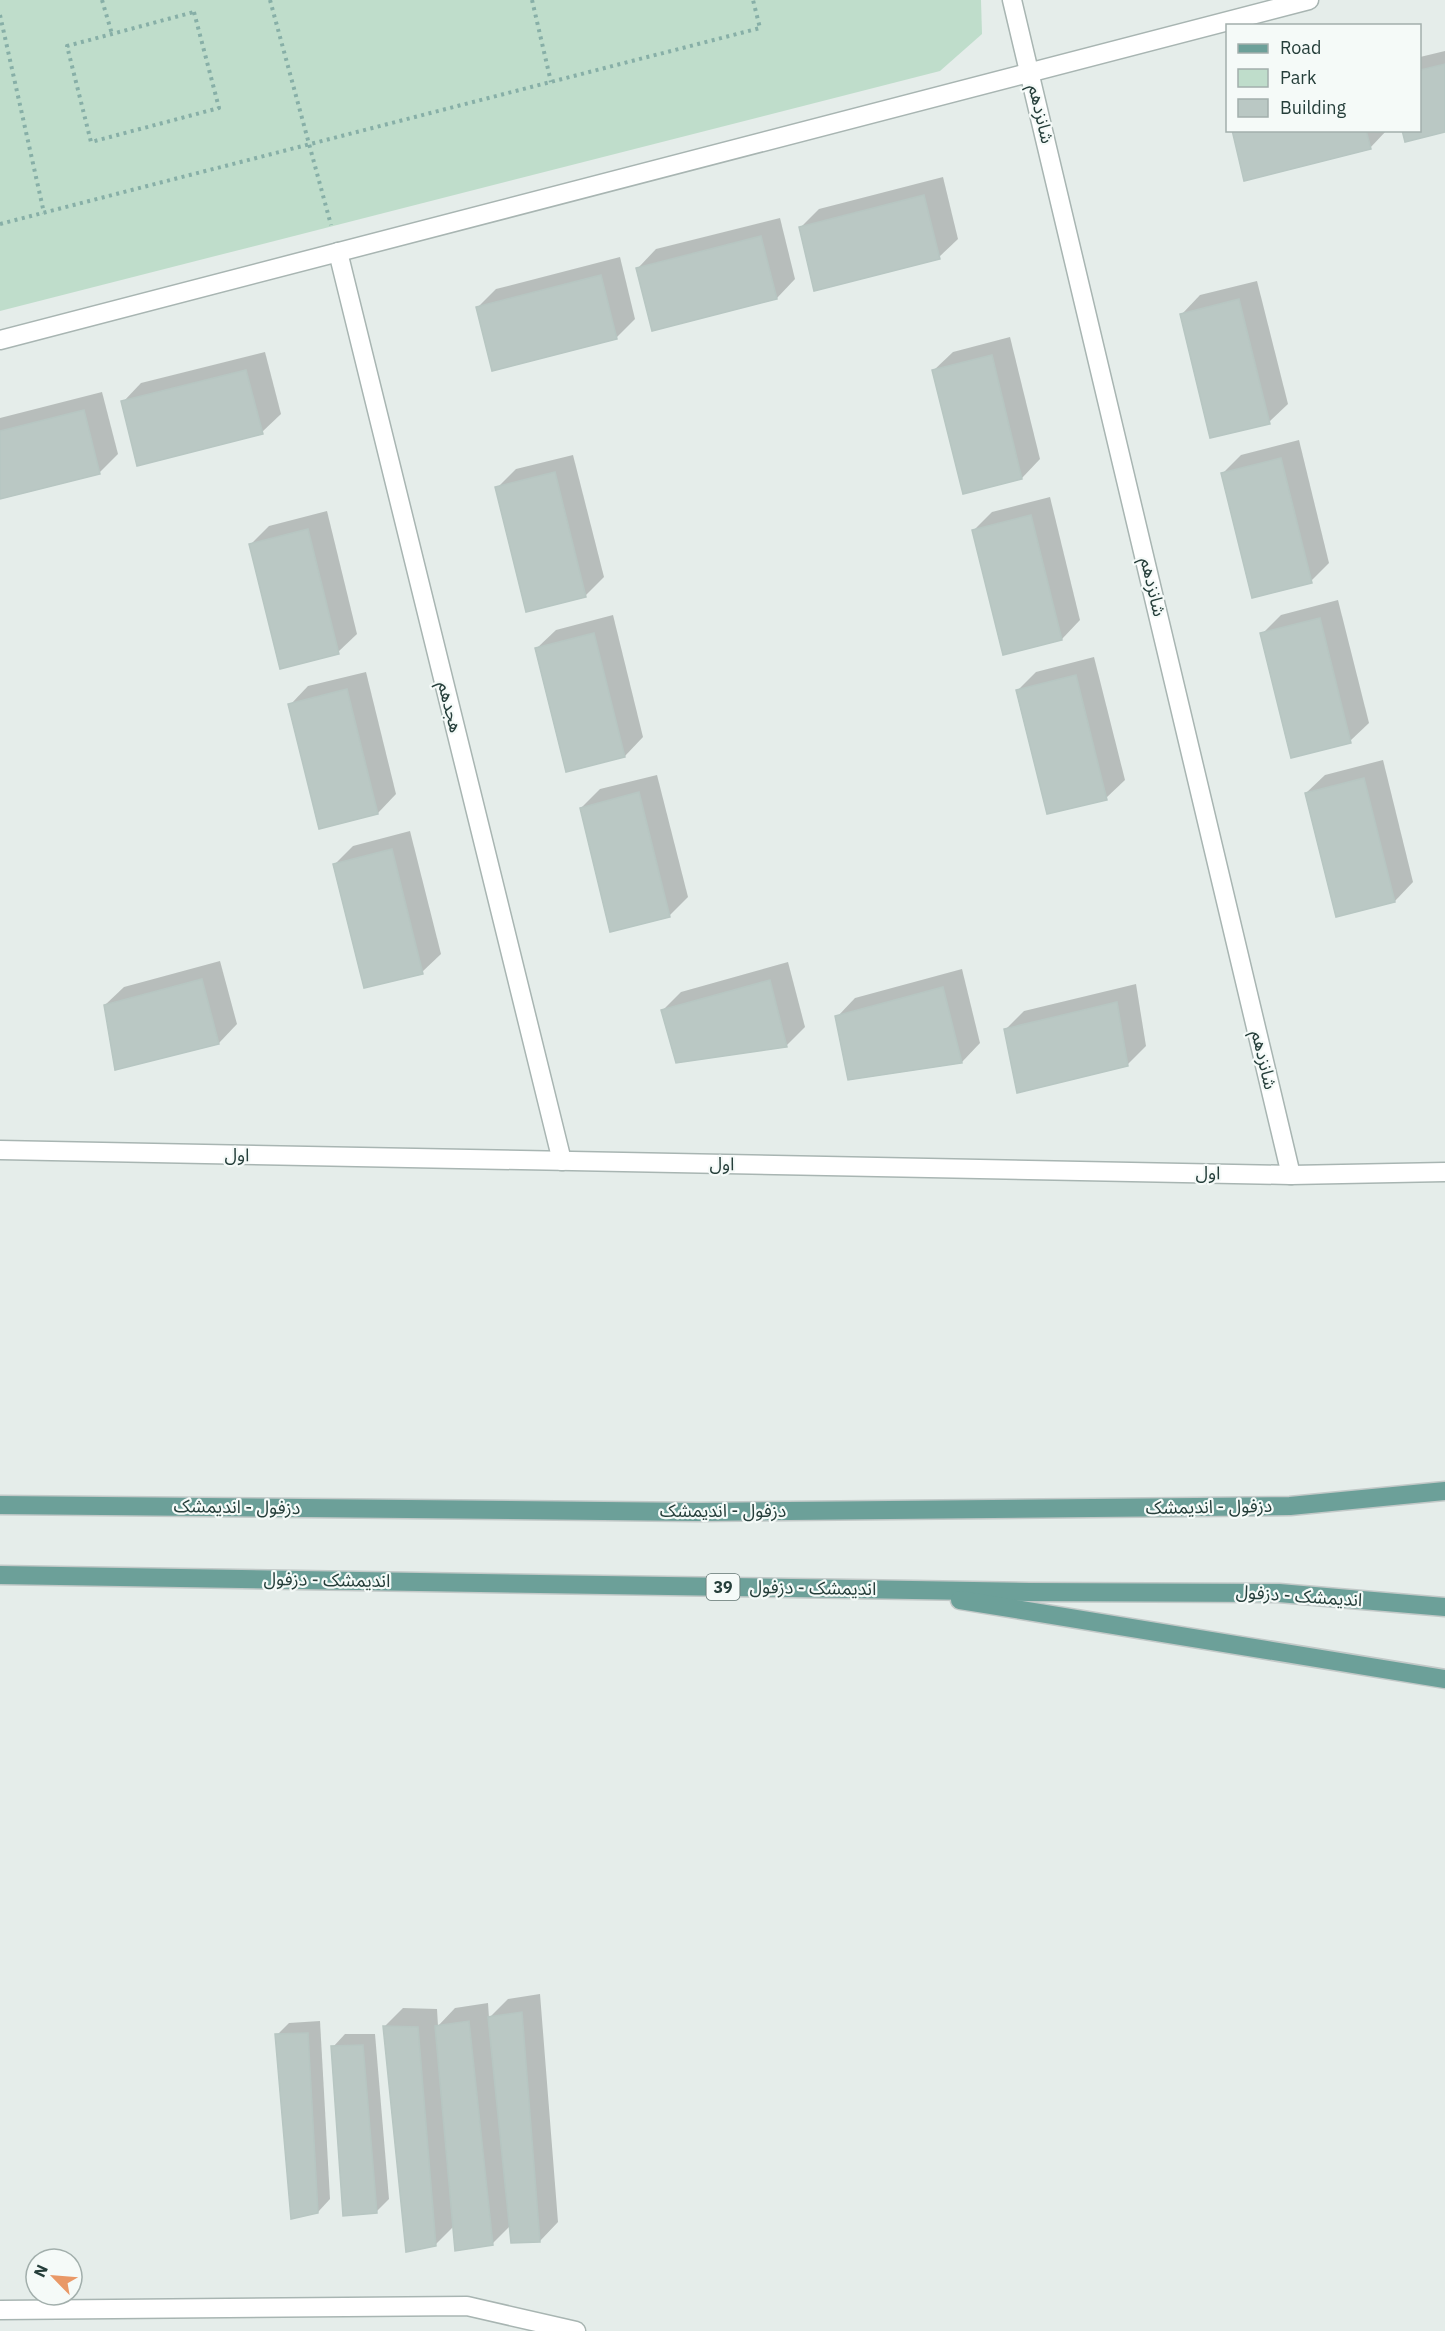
<svg xmlns="http://www.w3.org/2000/svg" width="1445" height="2331" font-family="'IBM Plex Sans','Noto Sans Arabic',sans-serif">
<style>
.green{fill:#bfddcb}
.shadow{fill:#0003}
.building{fill:#bac8c4;stroke:#b7c6c2;stroke-width:1.5}
.lines{fill:none;stroke-linecap:round;stroke-linejoin:round}
.minor-casing{stroke:#a8b5b2;stroke-width:21}
.major-casing{stroke:#c2c9c8;stroke-width:21}
.path{stroke:#87afa7;stroke-width:4;stroke-dasharray:3 4.5;stroke-linecap:butt}
.minor{stroke:#fff;stroke-width:18}
.major{stroke:#6ca099;stroke-width:18}
.labels{text-anchor:middle;stroke-width:4.5;stroke-linejoin:round;paint-order:stroke}
.shield{fill:#f5faf8;stroke:#637673;stroke-width:1.5}
.shield-label{font-size:16px;font-weight:bold;fill:#253e3a}
.street-label{font-size:18px;fill:#253e3a;stroke:#f5faf8}
</style>
<rect width="100%" height="100%" fill="#e5edea"/>
<!-- green -->
<polygon class="green" points="0,0 981,0 982,34 940,71 0,311"/>
<!-- shadow -->
<g class="shadow">
<polygon points="1445,51 1445,130 1420,130 1420,57"/>
<polygon points="1233,130 1387,130 1370,148"/>
<polygon points="943,177 958,239 939,257 800,228 819,209"/>
<polygon points="780,218 795,279 777,298 638,268 656,249"/>
<polygon points="620,257 635,319 617,337 493,369 478,307 496,289"/>
<polygon points="1257,281 1288,404 1269,422 1182,314 1200,295"/>
<polygon points="1010,337 1040,459 1022,478 934,370 953,352"/>
<polygon points="265,352 281,414 262,432 123,402 141,383"/>
<polygon points="102,392 118,454 99,473 0,498 0,418"/>
<polygon points="1299,440 1329,563 1311,581 1223,473 1241,455"/>
<polygon points="573,455 604,577 585,596 497,488 516,469"/>
<polygon points="1050,497 1080,620 1062,639 973,531 992,512"/>
<polygon points="327,511 357,634 338,652 250,545 269,526"/>
<polygon points="1338,600 1369,723 1350,741 1262,634 1281,615"/>
<polygon points="613,615 643,737 625,756 537,648 556,630"/>
<polygon points="1094,657 1125,780 1106,798 1018,690 1036,672"/>
<polygon points="366,672 396,794 378,813 320,827 290,705 308,686"/>
<polygon points="1383,760 1413,882 1395,901 1306,793 1325,775"/>
<polygon points="657,775 688,897 669,916 581,808 600,789"/>
<polygon points="410,831 441,954 422,972 335,864 353,846"/>
<polygon points="220,961 237,1024 219,1043 105,1005 124,987"/>
<polygon points="788,962 805,1027 786,1046 663,1010 681,992"/>
<polygon points="962,969 980,1043 962,1062 837,1017 855,998"/>
<polygon points="1136,984 1146,1046 1127,1065 1005,1030 1024,1011"/>
<polygon points="540,1994 558,2222 540,2241 511,2225 492,2244 454,2226 435,2245 385,2026 403,2008 437,2009 438,2026 455,2008 488,2003 489,2018 508,1999"/>
<polygon points="320,2021 330,2199 318,2212 277,2035 289,2023"/>
<polygon points="345,2034 375,2034 389,2199 377,2211 333,2047"/>
</g>
<!-- building -->
<g class="building">
<polygon points="1445,64 1445,132 1405,142 1402,130 1420,130 1420,70"/>
<polygon points="1232,130 1366,130 1371,149 1244,181"/>
<polygon points="924,195 940,259 814,291 799,227"/>
<polygon points="761,236 777,299 652,331 636,268"/>
<polygon points="601,275 617,339 492,371 476,307"/>
<polygon points="1239,299 1270,424 1210,438 1180,314"/>
<polygon points="992,355 1022,479 963,494 932,370"/>
<polygon points="246,370 263,434 137,466 121,401"/>
<polygon points="84,410 100,474 0,499 0,431"/>
<polygon points="1281,458 1312,583 1252,598 1221,473"/>
<polygon points="555,472 586,597 526,612 495,487"/>
<polygon points="1031,515 1062,640 1003,655 972,530"/>
<polygon points="308,529 339,654 280,669 249,544"/>
<polygon points="1320,618 1351,743 1291,758 1260,633"/>
<polygon points="594,633 625,757 566,772 535,648"/>
<polygon points="1076,675 1107,800 1047,814 1016,690"/>
<polygon points="347,689 378,814 319,829 288,704"/>
<polygon points="1364,778 1395,902 1336,917 1305,793"/>
<polygon points="639,792 670,917 610,932 580,808"/>
<polygon points="392,849 423,974 364,988 333,864"/>
<polygon points="202,979 219,1044 115,1070 104,1005"/>
<polygon points="770,980 787,1047 676,1063 661,1010"/>
<polygon points="943,987 962,1063 848,1080 835,1016"/>
<polygon points="1117,1002 1128,1066 1017,1093 1004,1029"/>
<polygon points="522,2012 540,2242 511,2243 488,2017"/>
<polygon points="469,2021 493,2245 455,2251 435,2026"/>
<polygon points="383,2026 418,2027 436,2246 406,2252"/>
<polygon points="308,2033 318,2213 291,2219 275,2034"/>
<polygon points="363,2045 377,2213 343,2216 331,2046"/>
</g>
<g class="lines">
<defs>
<g id="minor">
<polyline points="1012,0 1291,1175"/>
<polyline points="338,252 562,1161"/>
<polyline points="0,340 1309,0"/>
<polyline points="0,1150 1291,1175 1445,1172"/>
<polyline points="0,2310 467,2306 576,2331"/>
</g>
<g id="major">
<polyline points="0,1505 698,1512 1290,1506 1445,1491"/>
<polyline points="0,1575 1029,1592 1279,1593 1445,1607"/>
<polyline points="960,1600 1445,1679"/>
</g>
</defs>
<!-- minor casing -->
<use href="#minor" class="minor-casing"/>
<!-- major casing -->
<use href="#major" class="major-casing"/>
<!-- path -->
<g class="path">
<polyline points="102,0 112,34"/>
<polyline points="270,0 331,225"/>
<polyline points="532,0 551,82"/>
<polygon points="194,12 219,108 91,142 67,46"/>
<polyline points="0,15 44,213"/>
<polyline points="0,224 760,28 753,0"/>
</g>
<!-- minor -->
<use href="#minor" class="minor"/>
<!-- major -->
<use href="#major" class="major"/>
</g>
<g class="labels">
<!-- shield labels -->
<rect class="shield" x="706.5" y="1574" width="33" height="26" rx="4.5"/>
<g class="shield-label">
<text x="723" y="1593">39</text>
</g>
<!-- street labels -->
<g class="street-label">
<text transform="translate(1041 114) rotate(77)" y="6">شانزدهم</text>
<text transform="translate(1153 587) rotate(77)" y="6">شانزدهم</text>
<text transform="translate(450 707) rotate(76)" y="6">هجدهم</text>
<text transform="translate(1264 1060) rotate(77)" y="6">شانزدهم</text>
<text transform="translate(237 1155) rotate(1)" y="6">اول</text>
<text transform="translate(722 1164) rotate(1)" y="6">اول</text>
<text transform="translate(1208 1173) rotate(1)" y="6">اول</text>
<text transform="translate(237 1507) rotate(1)" y="6">دزفول - اندیمشک</text>
<text transform="translate(1209 1507) rotate(-1)" y="6">دزفول - اندیمشک</text>
<text x="723" y="1517">دزفول - اندیمشک</text>
<text transform="translate(327 1580) rotate(1)" y="6">اندیمشک - دزفول</text>
<text transform="translate(813 1588) rotate(1)" y="6">اندیمشک - دزفول</text>
<text transform="translate(1299 1596) rotate(4)" y="6">اندیمشک - دزفول</text>
</g>
</g>
<!-- legend -->
<rect x="1226" y="24" width="195" height="108" fill="#f5faf8" stroke="#a2afac" stroke-width="1.5"/>
<rect x="1238" y="44" width="30" height="9" fill="#6ca099" stroke="#a2afac" stroke-width="1.5"/>
<text x="1280" y="54" font-size="18" fill="#253e3a">Road</text>
<rect x="1238" y="69" width="30" height="18" fill="#bfddcb" stroke="#a2afac" stroke-width="1.5"/>
<text x="1280" y="84" font-size="18" fill="#253e3a">Park</text>
<rect x="1238" y="99" width="30" height="18" fill="#bac8c4" stroke="#a2afac" stroke-width="1.5"/>
<text x="1280" y="114" font-size="18" fill="#253e3a">Building</text>
<!-- north arrow -->
<g transform="translate(54 2277) rotate(295)"><circle r="28" fill="#f5faf8" stroke="#a2afac" stroke-width="1.5"/>
<path d="M0-4.5L10 22L0 15L-10 22Z" fill="#e99867"/>
<text y="-9" font-size="16" font-weight="bold" text-anchor="middle" fill="#253e3a">N</text>
</g>
</svg>
